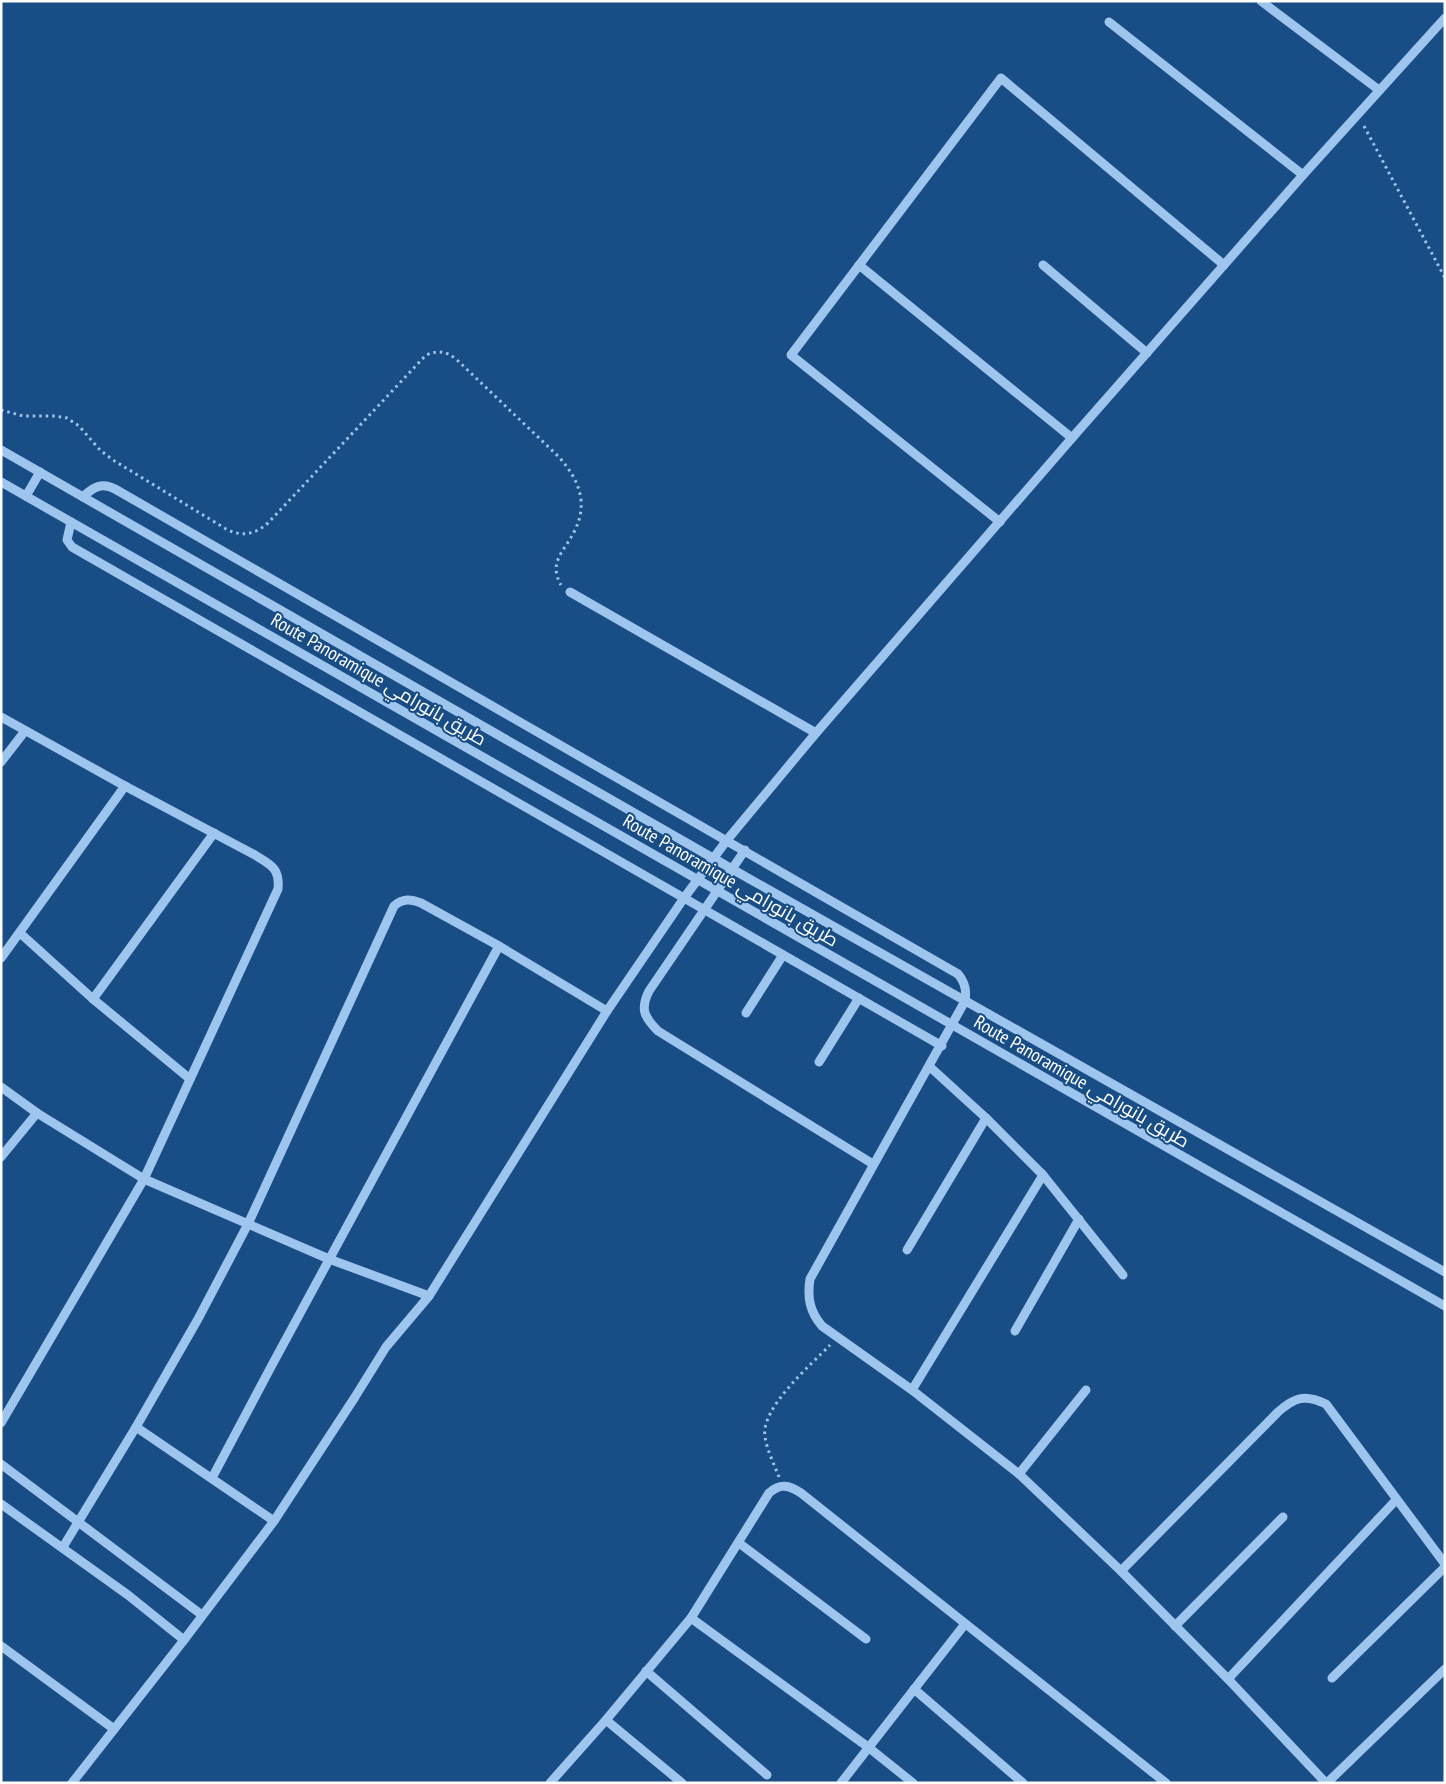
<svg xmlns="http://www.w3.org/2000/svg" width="1446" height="1784" font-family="'PT Sans Narrow',Cairo,sans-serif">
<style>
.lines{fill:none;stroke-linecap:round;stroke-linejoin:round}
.path{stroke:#9ec5ed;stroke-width:3;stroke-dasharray:2.5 4;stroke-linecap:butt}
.minor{stroke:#9ec5ed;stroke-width:9}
.labels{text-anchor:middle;stroke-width:4;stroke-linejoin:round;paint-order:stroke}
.street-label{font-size:19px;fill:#fff;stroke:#184d85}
</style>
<rect width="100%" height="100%" fill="#184d85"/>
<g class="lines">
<!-- path -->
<g class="path">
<polyline points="1364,126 1445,278"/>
<path d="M 1,410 L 23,416 L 55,416 L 67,418 L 79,426 L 100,450 L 113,460 L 226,529 C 242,537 254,535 268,523 L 426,355 C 438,350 446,351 456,359 L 559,457 C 579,480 589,503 574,532 C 564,552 548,562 561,585"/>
<path d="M 779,1477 C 774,1464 767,1450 765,1437 C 760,1408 812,1364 830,1345"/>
</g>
<!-- minor -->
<g class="minor">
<polyline points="1261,1 1379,90"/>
<polyline points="1109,22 1303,175"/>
<polyline points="859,265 1072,438"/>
<polyline points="1043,265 1147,353"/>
<polyline points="1,450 732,869 1445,1272"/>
<polyline points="1,482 1445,1306"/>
<polyline points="26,496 40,472"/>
<path d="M 83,497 C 93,487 102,482 115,489 L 958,974 C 965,982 967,990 965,1001 L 810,1279 C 807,1298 810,1312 822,1326 L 912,1390 L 1019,1474 L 1121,1571 L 1228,1679 L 1326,1783"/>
<polyline points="71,522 67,540 72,547 942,1046"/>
<polyline points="1000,522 791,355 1001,78 1224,265"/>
<polyline points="570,592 816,733"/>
<path d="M 1,717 L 125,786 L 255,855 C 271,865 280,868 278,889 L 144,1179 L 1,1423"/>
<polyline points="1,762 25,731"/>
<path d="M 745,850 L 649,991 C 640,1009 644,1017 658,1031 L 873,1164"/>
<polyline points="20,933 93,999 190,1079"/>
<polyline points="1,958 125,786"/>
<polyline points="93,999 214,833"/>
<polyline points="746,1013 783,955"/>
<polyline points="819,1062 859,998"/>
<polyline points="930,1067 986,1118 1043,1175 1123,1275"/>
<polyline points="1,1087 37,1113 144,1179 329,1259 429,1296"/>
<polyline points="1,1157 37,1113"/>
<polyline points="907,1250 986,1118"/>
<polyline points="1015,1331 1079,1219"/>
<polyline points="912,1390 1043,1175"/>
<polyline points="136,1427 274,1521"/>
<polyline points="1,1464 202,1615"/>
<polyline points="1019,1474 1086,1390"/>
<polyline points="212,1478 272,1365 499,946"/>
<polyline points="1,1504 128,1595 184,1640"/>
<polyline points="739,1543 866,1639"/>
<path d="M 63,1547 L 136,1427 L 198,1319 L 248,1224 L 394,906 C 403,898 411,899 421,903 L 499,946 L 607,1011"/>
<path d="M 1121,1571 L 1278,1412 C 1295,1397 1305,1394 1326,1404 L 1445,1564"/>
<polyline points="691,1618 868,1747 913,1783"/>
<polyline points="1175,1626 1283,1517"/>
<polyline points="1,1646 114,1729"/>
<polyline points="646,1671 767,1775"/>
<polyline points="1332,1678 1445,1567"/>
<polyline points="1228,1679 1396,1500"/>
<polyline points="914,1689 1023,1783"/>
<polyline points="606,1720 682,1783"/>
<polyline points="72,1783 184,1640 274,1521 355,1397 386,1347 429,1296 607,1011 684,898 727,840 816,733 1072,438 1303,175 1445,18"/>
<path d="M 550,1783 L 606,1720 L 691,1618 L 769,1493 C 780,1483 789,1485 801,1493 L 1166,1783"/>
<polyline points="841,1783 965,1624"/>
<polyline points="1327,1783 1445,1669"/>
</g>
</g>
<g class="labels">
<!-- street labels -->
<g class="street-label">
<text transform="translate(379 679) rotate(30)" y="7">Route Panoramique طريق بانورامي</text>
<text transform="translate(731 880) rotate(30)" y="7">Route Panoramique طريق بانورامي</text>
<text transform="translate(1082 1081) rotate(30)" y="7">Route Panoramique طريق بانورامي</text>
</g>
</g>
<!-- border -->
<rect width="1446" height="1784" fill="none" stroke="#ffffff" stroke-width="5"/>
</svg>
